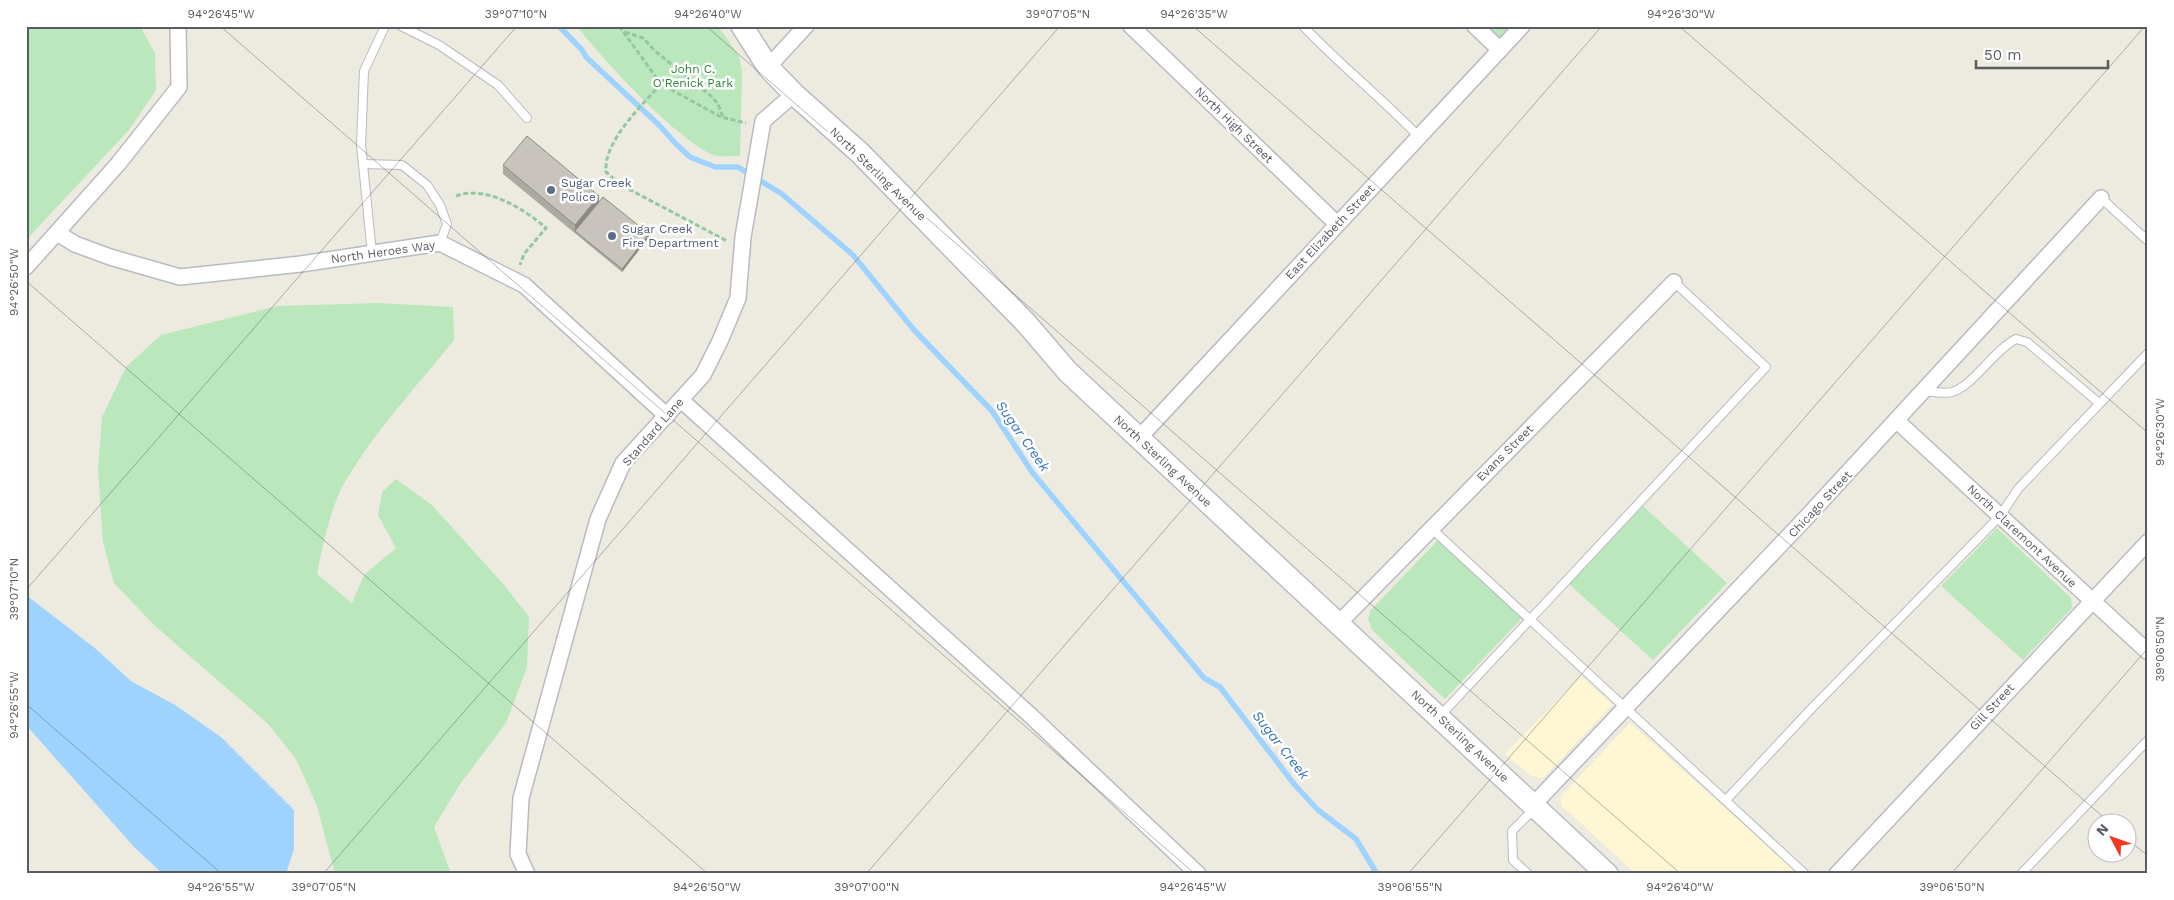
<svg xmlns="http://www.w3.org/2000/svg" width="2174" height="900" font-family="'Work Sans',sans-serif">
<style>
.commercial{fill:#fff6d3}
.green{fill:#bae7bc}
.water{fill:#9ed2ff}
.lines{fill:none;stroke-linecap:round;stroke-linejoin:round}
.stream{stroke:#9ed2ff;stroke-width:5.5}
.lane-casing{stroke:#b8bbc0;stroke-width:10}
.street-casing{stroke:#b8bbc0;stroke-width:18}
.secondary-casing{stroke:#b9bcc3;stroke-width:24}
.path{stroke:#93c8a3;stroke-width:3;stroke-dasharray:5 2.5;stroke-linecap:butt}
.lane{stroke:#fff;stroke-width:8}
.street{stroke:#fff;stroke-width:15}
.secondary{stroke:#fff;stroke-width:21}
.wall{fill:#aca9a3}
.shaded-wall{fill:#8c8984}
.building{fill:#c8c4bd;stroke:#8c8984}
.ticks{fill:none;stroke:#595d62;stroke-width:1;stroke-opacity:0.45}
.service-dot{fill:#5c6f8a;stroke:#fff;stroke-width:2}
.labels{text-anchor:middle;stroke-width:5;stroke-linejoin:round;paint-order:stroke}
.park-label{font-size:12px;fill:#2e8435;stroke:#fff}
.street-label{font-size:12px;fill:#595d62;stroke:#fff}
.service-label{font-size:12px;fill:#4e5e75;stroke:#fff;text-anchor:start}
.water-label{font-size:14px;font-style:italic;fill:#3876c0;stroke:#fff}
.neatline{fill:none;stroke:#595d62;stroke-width:2}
.ticks-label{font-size:12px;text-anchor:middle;fill:#595d62}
</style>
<rect width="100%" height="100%" fill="#edebe0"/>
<!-- commercial -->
<g class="commercial">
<polygon points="1581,676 1612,705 1543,778 1531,776 1505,754"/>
<polygon points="1630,723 1799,874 1636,874 1561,805 1561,796"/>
</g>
<!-- green -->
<g class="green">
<polygon points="26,26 140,26 155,53 156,90 129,130 26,240"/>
<path d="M 577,26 L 718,26 L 739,56 L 742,71 L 740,156 C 733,156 724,157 717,156 C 684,148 599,56 577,26 Z"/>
<polygon points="1475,26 1522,26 1500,50"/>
<path d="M 378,303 L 453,307 L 454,340 C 417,386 375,431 345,482 C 331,505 322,548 317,574 L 352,603 L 364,575 L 396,548 L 378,515 L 382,492 L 396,479 L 432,505 L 504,585 L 529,617 L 527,667 L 506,723 L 460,784 L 434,827 L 451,874 L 335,874 L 317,806 L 296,759 L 268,724 L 154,625 L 114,583 L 103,542 L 98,469 L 102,417 L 126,367 L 161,335 L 278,306 Z"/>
<polygon points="1643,506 1727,583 1653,660 1569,584"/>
<polygon points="1997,528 2071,598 2072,608 2023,660 1941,586"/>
<polygon points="1440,538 1523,617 1445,699 1372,630 1368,619 1371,610"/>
</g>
<!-- water -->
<polygon class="water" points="26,595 96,649 131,681 175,705 221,737 294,810 294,849 286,874 163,874 134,847 26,725"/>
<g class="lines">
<!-- stream -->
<polyline class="stream" points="559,26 582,50 586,57 659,125 676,144 690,157 715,167 738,167 782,194 853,255 914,330 992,411 1032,472 1204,678 1220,687 1294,784 1318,810 1356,839 1377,874"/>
<defs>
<g id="lane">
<polyline points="401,26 439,45 498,85 527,118"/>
<path d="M 1303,26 C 1340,65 1382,98 1419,137"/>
<polyline points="363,164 402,165 427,185 440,205 447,224 440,243"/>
<polyline points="2101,198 2148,241"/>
<polyline points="372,253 361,145 364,71 385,26"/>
<path d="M 1924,391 C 1933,392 1944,394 1952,392 C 1973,386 1993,351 2016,339 L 2027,342 L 2099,403"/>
<polyline points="1431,528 1805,874"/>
<polyline points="1439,717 1766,367 1674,282"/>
<polyline points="1726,800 1811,709 2000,516 2018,489 2148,353"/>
<polyline points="1528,874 1513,860 1512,831 1534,809"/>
<polyline points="2021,874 2148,740"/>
</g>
<g id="street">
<polyline points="1131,26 1337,224"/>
<polyline points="1475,26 1500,50"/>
<polyline points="768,67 806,26"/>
<polyline points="57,233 75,244 110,257 180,277 301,264 440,243 524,285 667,416"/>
<polyline points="26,267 118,164 179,87 178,26"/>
<polyline points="681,400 1030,715 1198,874"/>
<polyline points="1897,421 2148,652"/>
<polyline points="1139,438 1522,26"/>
<polyline points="1338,624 1674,282"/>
<polyline points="1533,805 1803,521 2101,198"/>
<polyline points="527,874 518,854 521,798 598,519 623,463 703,375 720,341 738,298 743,237 763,121 794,94"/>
<polyline points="1837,874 2148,542"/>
</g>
<polyline id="secondary" points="742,26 768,67 794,94 860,153 1026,323 1068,372 1607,874"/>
</defs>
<!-- lane casing -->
<use href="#lane" class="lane-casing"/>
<!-- street casing -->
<use href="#street" class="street-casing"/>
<!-- secondary casing -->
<use href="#secondary" class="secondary-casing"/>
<!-- path -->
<g class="path">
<polyline points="619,26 661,84 721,117 746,123"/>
<polyline points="625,32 643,38 655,51 711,96 718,104 723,117"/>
<path d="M 661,84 C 642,105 603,142 606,172 L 621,185 L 727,241"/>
<path d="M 456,196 C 486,185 523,208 546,228 L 524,254 L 520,265"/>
</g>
<!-- lane -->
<use href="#lane" class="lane"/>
<!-- street -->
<use href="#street" class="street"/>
<!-- secondary -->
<use href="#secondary" class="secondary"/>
</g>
<!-- wall -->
<polygon class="wall" points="503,165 599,202 649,237 622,272 503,174"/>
<!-- shaded-wall -->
<g class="shaded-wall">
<polygon points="599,196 599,205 575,231 575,225"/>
<polygon points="649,234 649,237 622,272 622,269"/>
</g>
<!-- building -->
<g class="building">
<polygon points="527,136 599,196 575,225 503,165"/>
<polygon points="603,197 649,234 622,269 575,231"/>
</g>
<!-- ticks -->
<path class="ticks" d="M 220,26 L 1195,874M 706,26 L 1681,874M 1193,26 L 2109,822M 1679,26 L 2148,433M 26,281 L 708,874M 26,590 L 517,26M 26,704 L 222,874M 2126,838 L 2148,856M 323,874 L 1060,26M 866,874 L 1602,26M 1408,874 L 2145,26M 1951,874 L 2148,648"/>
<!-- markers -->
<g class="service-dot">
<circle cx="551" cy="190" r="5"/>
<circle cx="612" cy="236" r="5"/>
</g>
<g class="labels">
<!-- park labels -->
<g class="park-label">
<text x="693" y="73">John C.<tspan x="693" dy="14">O'Renick Park</tspan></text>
</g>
<!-- street labels -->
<g class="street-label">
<text transform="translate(1234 125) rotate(44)" y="4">North High Street</text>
<text transform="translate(878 174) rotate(44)" y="4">North Sterling Avenue</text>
<text transform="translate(1330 232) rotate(-47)" y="4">East Elizabeth Street</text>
<text transform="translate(383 252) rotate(-8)" y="4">North Heroes Way</text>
<text transform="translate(653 432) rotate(-49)" y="4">Standard Lane</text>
<text transform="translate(1505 453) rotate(-45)" y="4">Evans Street</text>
<text transform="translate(1163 461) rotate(43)" y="4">North Sterling Avenue</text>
<text transform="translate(1820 504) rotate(-47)" y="4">Chicago Street</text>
<text transform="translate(2022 536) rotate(43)" y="4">North Claremont Avenue</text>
<text transform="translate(1992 707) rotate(-47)" y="4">Gill Street</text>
<text transform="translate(1460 736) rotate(43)" y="4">North Sterling Avenue</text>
</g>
<!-- service labels -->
<g class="service-label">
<text x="561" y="187">Sugar Creek<tspan x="561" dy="14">Police</tspan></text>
<text x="622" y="233">Sugar Creek<tspan x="622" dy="14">Fire Department</tspan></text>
</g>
<!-- water labels -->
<g class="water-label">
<text transform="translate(1023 436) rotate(55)" y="5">Sugar Creek</text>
<text transform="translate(1281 745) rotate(52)" y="5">Sugar Creek</text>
</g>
</g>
<!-- border -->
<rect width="2174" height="900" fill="none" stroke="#ffffff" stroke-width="55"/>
<!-- north arrow -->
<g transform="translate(2112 838) rotate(311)"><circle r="24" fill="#ffffff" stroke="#bdbec0"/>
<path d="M0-4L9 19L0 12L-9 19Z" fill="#f33720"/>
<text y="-8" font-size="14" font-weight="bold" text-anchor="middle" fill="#595d62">N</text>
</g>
<!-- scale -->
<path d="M1976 60v8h132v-8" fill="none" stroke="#595d62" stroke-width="2.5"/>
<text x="1984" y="60" font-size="15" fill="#595d62" stroke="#ffffff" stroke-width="4" paint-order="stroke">50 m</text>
<rect x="28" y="28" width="2118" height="844" class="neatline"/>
<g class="ticks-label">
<text x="221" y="18">94°26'45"W</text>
<text x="516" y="18">39°07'10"N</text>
<text x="708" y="18">94°26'40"W</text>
<text x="1058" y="18">39°07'05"N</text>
<text x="1194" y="18">94°26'35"W</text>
<text x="1681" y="18">94°26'30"W</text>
<text transform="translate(14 282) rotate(-90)" y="4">94°26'50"W</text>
<text transform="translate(2160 432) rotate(-90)" y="4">94°26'30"W</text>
<text transform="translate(14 589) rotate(-90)" y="4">39°07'10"N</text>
<text transform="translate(2160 649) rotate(-90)" y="4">39°06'50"N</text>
<text transform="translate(14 705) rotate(-90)" y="4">94°26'55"W</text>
<text x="221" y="891">94°26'55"W</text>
<text x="324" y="891">39°07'05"N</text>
<text x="707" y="891">94°26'50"W</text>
<text x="867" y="891">39°07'00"N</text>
<text x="1193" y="891">94°26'45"W</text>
<text x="1410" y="891">39°06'55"N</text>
<text x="1680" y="891">94°26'40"W</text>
<text x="1952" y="891">39°06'50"N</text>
</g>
</svg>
